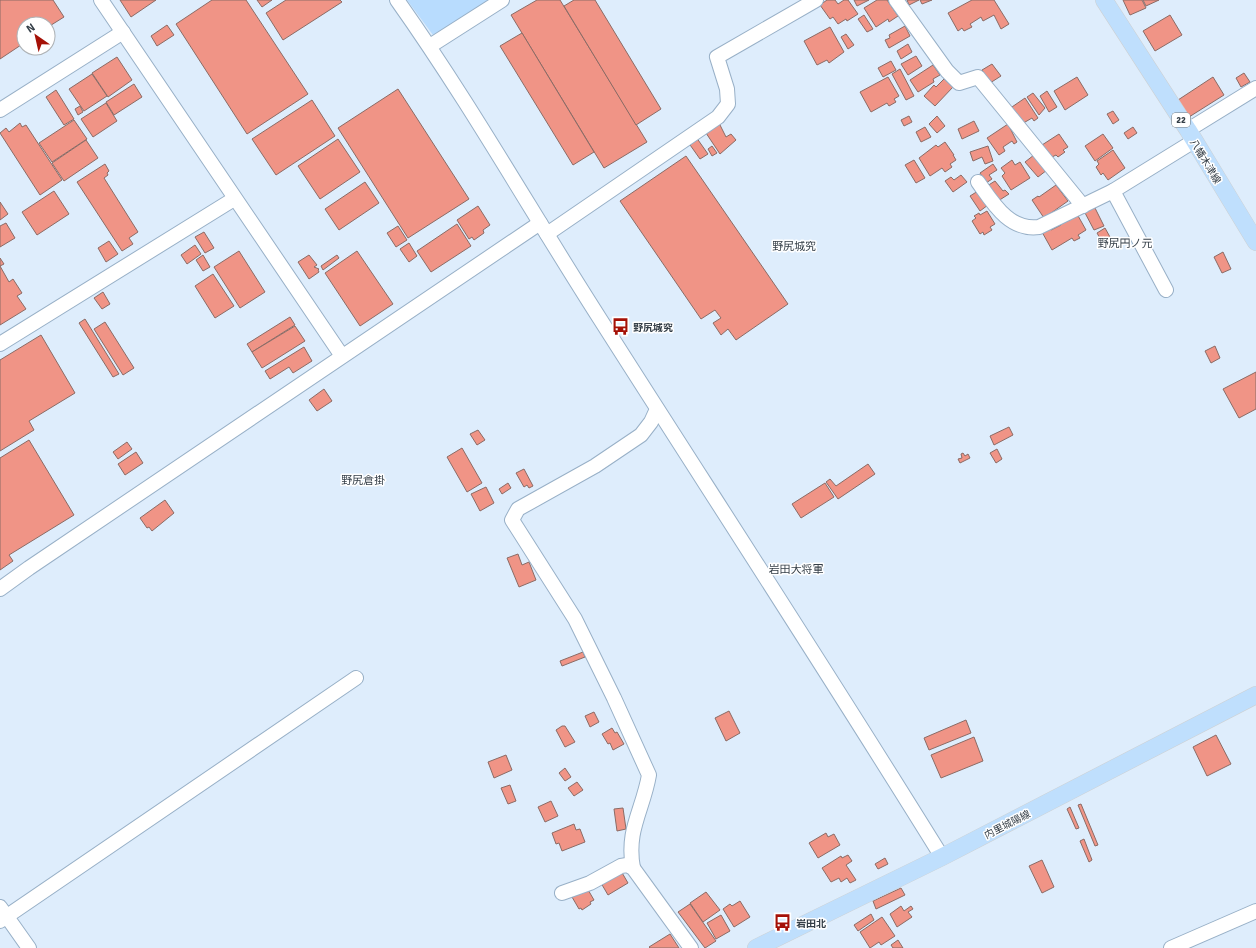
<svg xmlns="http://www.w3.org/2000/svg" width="1256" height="948" font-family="Signika,'Noto Sans JP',sans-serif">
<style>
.green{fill:#b8dcfe}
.building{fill:#f09486;stroke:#8b6b65}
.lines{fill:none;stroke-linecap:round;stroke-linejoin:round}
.minor-casing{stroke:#98b0c7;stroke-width:16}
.major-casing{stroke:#ced1d3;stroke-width:18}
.minor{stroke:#fff;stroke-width:14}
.major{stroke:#bfdffd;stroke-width:17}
.labels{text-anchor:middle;stroke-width:3;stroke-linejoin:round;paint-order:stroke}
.shield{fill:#fff;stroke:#71787e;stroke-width:1}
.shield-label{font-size:9px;font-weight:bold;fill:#343e47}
.street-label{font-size:10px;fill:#343e47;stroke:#fff}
.poi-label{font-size:10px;font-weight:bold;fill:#343e47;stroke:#fff;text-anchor:start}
.neighbourhood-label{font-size:11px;fill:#343e47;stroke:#fff}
</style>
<rect width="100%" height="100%" fill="#deedfc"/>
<!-- green -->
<polygon class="green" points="407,0 490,0 433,35"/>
<!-- building -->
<g class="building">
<polygon points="0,0 53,0 64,17 48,27 48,24 24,24 24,43 0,59"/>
<polygon points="120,0 156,0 131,17"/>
<polygon points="212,0 246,0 308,94 247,134 176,24"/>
<polygon points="257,0 272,0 262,7"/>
<polygon points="286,0 340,0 342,2 283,40 266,13"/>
<polygon points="537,0 560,0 647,142 604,168 511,15"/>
<polygon points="574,0 595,0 661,109 636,125 564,6"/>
<polygon points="827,0 835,0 838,4 844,0 848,0 858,14 847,21 846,19 838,24 833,17 830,19 820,5"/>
<polygon points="854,0 869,0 857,6"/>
<polygon points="877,0 887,0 898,16 889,22 888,19 876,27 864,8"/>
<polygon points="907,0 919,0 909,5"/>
<polygon points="920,0 932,0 922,4"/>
<polygon points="972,0 994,0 1009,24 1001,29 994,15 983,21 981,17 970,24 972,27 964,31 962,28 958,31 948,13"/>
<polygon points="1123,0 1142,0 1146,8 1130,15"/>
<polygon points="1143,0 1159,0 1146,6"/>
<polygon points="864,15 873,29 867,32 858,19"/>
<polygon points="1170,15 1182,35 1155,51 1143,31"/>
<polygon points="167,25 174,35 157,46 151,36"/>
<polygon points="905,26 910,36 889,48 885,40 890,38 889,35"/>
<polygon points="830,27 844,52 829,63 827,60 817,65 804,41"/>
<polygon points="522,33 594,152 573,165 500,46"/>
<polygon points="846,34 854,45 848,49 841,37"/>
<polygon points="908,44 912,52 901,59 897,51"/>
<polygon points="916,56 922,66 908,75 901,64"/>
<polygon points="117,57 132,80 108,97 92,73"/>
<polygon points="891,61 896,70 883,77 878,68"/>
<polygon points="992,64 1001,76 990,83 982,70"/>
<polygon points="933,65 940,75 933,79 934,82 918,92 910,80"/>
<polygon points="900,69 914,96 906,100 892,74"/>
<polygon points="1244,73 1250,82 1241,87 1236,78"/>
<polygon points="92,74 107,96 84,111 69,89"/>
<polygon points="888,77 899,96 894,99 896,102 889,106 887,103 871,112 860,92"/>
<polygon points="1077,77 1088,95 1065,110 1054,91"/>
<polygon points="1213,77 1224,95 1189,117 1178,100"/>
<polygon points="944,79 953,87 935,106 924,96 934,85 936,87"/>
<polygon points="134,84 142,97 114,115 106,102"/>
<polygon points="398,89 469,199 408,238 338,128"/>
<polygon points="56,90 74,119 64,125 46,97"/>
<polygon points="1047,91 1057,107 1049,112 1040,96"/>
<polygon points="1033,93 1045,108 1039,115 1027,97"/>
<polygon points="1025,98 1038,118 1034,121 1032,118 1020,125 1009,109"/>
<polygon points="312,100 335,136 276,175 252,139"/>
<polygon points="106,103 117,121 93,137 81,119"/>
<polygon points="80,106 83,112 78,115 75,109"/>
<polygon points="1113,111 1119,120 1113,124 1107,114"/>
<polygon points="909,116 912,122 904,126 901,120"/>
<polygon points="937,116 945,126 937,133 929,124"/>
<polygon points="74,120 87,139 52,162 39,143"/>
<polygon points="974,121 979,131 962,139 958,129"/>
<polygon points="20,123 22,127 26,125 62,180 40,195 0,133 6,128 9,132"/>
<polygon points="719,123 726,137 731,134 736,140 720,154 704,130"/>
<polygon points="1008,124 1017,142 1014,144 1012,141 1003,147 1005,151 999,155 987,138"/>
<polygon points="925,127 931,137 921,142 916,132"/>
<polygon points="1133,127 1137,133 1128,139 1124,133"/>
<polygon points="1059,134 1068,147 1063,150 1065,152 1058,157 1056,155 1050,158 1042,145"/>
<polygon points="1103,134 1113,148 1095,161 1085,146"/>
<polygon points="696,137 708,154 700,159 688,142"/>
<polygon points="338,139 360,172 320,199 298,166"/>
<polygon points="86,140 98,158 64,181 52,163"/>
<polygon points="945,142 954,155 953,155 956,160 950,164 952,167 945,172 942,168 930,176 919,158 936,145 938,147"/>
<polygon points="712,146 717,153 712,156 708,149"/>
<polygon points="988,146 993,161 985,164 982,157 973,161 970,152"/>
<polygon points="1113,150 1125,168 1108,180 1103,173 1101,175 1096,167 1099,164 1097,161"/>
<polygon points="1034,155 1047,170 1038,177 1025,162"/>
<polygon points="686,156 788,304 736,340 728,329 721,335 713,323 721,318 715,310 701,319 620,201"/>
<polygon points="914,160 925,178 916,183 905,165"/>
<polygon points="1012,160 1015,165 1020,162 1030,178 1011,190 1002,176 1005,173 1001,168"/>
<polygon points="105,164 109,171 107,173 108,175 104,178 138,232 129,238 133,244 122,251 77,182"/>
<polygon points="993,164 997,170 989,175 992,179 986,183 980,173"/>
<polygon points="961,175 967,182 953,192 945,181 951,177 954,180"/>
<polygon points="995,181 1003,191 1005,190 1009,194 998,201 987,186"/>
<polygon points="365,182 379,203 339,230 325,209"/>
<polygon points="1056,185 1068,201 1044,218 1032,200 1038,196 1039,197"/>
<polygon points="54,191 69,214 37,235 22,212"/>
<polygon points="978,191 988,205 980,211 970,196"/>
<polygon points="0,202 8,214 0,220"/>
<polygon points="478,206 490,225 483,230 484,233 474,240 472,237 469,239 457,220"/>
<polygon points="1094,206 1104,226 1094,230 1084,211"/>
<polygon points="987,211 995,224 990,227 992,230 984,235 983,232 980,234 972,221 976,218 974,216 979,213 980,215"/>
<polygon points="1077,214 1086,230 1078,235 1080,238 1074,241 1072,238 1052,250 1042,232 1050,227 1051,230 1061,225 1060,223"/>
<polygon points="6,223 15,238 0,247 0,226"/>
<polygon points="457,224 471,246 431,272 417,251"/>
<polygon points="398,226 407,240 396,247 387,233"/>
<polygon points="1105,228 1110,237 1102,242 1097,233"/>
<polygon points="204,232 214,248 205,253 195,237"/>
<polygon points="109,241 118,254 106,262 98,248"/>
<polygon points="409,243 417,256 409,262 400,249"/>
<polygon points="195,245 201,254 187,264 181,255"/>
<polygon points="239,251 265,292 240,308 214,267"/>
<polygon points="357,251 393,304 360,326 325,273"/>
<polygon points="1223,252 1231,269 1222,273 1214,257"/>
<polygon points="203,255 210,267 203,271 196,260"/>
<polygon points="309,255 317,265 314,267 319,269 318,270 319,272 309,279 298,262"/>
<polygon points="337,255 339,258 323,270 321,266"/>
<polygon points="0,258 4,264 0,266 9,282 13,279 22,293 17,296 26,309 0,325"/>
<polygon points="213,274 234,306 215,318 195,286"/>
<polygon points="103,292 110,304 102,309 94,298"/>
<polygon points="290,317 295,325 252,352 247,344"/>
<polygon points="85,319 119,374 113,377 79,323"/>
<polygon points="105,322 134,368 123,375 94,329"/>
<polygon points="295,326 305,341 262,368 252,352"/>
<polygon points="41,335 75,393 29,421 34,430 0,451 0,360"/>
<polygon points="1215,346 1220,358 1211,363 1205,351"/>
<polygon points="304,347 312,361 293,373 289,367 270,379 265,371"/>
<polygon points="1256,372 1256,409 1239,418 1223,389"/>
<polygon points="324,389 332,401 317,411 309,400"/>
<polygon points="1009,427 1013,435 994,445 990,436"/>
<polygon points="478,430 485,440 477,445 470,434"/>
<polygon points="29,440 74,515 9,555 13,561 0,570 0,458"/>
<polygon points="127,442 132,449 118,459 113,452"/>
<polygon points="462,448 482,483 467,492 447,457"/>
<polygon points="997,449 1002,459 996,463 990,453"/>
<polygon points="136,452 143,463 125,475 118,464"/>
<polygon points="963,453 965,456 968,454 970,458 960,463 958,459 962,458 961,454"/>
<polygon points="868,464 875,474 838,499 826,482 830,479 836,486"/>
<polygon points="524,469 533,486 529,488 527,485 524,487 516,473"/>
<polygon points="508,483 511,488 502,494 499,489"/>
<polygon points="825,483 834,497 801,518 792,504"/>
<polygon points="486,487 494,503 480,511 471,494"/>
<polygon points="165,500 174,513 152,531 149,527 147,528 140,518"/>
<polygon points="518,554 522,565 529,562 536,580 519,587 507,558"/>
<polygon points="583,652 585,657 562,666 560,661"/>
<polygon points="729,711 740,733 726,741 715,718"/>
<polygon points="594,712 599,722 590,727 585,716"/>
<polygon points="966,720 971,733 929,750 924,738"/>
<polygon points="562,726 565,726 575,742 565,747 556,730"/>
<polygon points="612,728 615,733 617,732 624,744 613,750 610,743 608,744 602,734"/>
<polygon points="1216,735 1231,764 1207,776 1193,747"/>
<polygon points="974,737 983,761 941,778 931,755"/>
<polygon points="506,755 512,770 494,778 488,762"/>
<polygon points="565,768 571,777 565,781 559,773"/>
<polygon points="577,782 583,790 574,796 568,788"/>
<polygon points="510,785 516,801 508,804 501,788"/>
<polygon points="551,801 558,816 545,822 538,807"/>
<polygon points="1081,804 1098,845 1095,846 1078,805"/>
<polygon points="1070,807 1079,828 1076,829 1067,809"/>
<polygon points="623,808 626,829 617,831 614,809"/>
<polygon points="574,824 576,830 580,829 585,842 562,851 559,843 556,844 552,833"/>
<polygon points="826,833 828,837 834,834 840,845 818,858 809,843"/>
<polygon points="1084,839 1092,860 1089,862 1080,841"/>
<polygon points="848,855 852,861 846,865 856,880 850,883 847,878 841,882 839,878 831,882 822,868 841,856 842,858"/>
<polygon points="885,858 888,864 878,869 875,864"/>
<polygon points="1042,860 1054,887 1042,893 1029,866"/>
<polygon points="621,871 628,883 608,895 601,883"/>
<polygon points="587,888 594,900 590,902 591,904 582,910 581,908 579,909 572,897"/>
<polygon points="901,888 905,895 876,909 873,901"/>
<polygon points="706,892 720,910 703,922 690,903"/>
<polygon points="740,901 750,917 734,927 723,909 730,904 732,906"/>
<polygon points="690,904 716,941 705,948 678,912"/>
<polygon points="901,906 904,911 911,906 913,909 908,912 912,917 897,927 890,914"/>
<polygon points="871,914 874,920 858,931 854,925"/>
<polygon points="721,915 730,931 716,939 707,923"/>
<polygon points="882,917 895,936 881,945 879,942 870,948 860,932"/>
<polygon points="670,934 679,948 650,948 649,947"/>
<polygon points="898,940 903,948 893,948 891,945"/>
</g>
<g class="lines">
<defs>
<g id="minor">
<polyline points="101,0 342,356"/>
<path d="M 397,0 C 470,103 532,213 600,319 C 714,498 830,676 942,857"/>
<polyline points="896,0 947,71 959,83 978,77 1083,206"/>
<polyline points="430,46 502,0"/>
<polyline points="0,110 123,32"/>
<polyline points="1188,130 1256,88"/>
<path d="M 978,182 C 993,203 1009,231 1039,227 L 1113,191"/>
<polyline points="547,234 718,117 728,104 727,89 717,57 816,0"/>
<polyline points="1166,290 1113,191 1194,141"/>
<polyline points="0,344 234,199"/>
<polyline points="0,589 29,568 540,223"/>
<path d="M 633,868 C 626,830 643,810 649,775 L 614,698 L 575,619 L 512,520 L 518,509 L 595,466 L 641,435 L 651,422 L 657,409"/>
<polyline points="562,893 590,883 621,866 627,865 633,868 691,948"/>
<polyline points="0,907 29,948"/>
<polyline points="0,921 356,678"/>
<polyline points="1171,948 1256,911"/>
</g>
<g id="major">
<polyline points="1104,0 1188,130 1256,242"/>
<polyline points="756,948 942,857 1256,695"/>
</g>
</defs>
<!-- minor casing -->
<use href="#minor" class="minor-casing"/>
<!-- major casing -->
<use href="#major" class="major-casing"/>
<!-- minor -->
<use href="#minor" class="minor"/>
<!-- major -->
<use href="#major" class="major"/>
</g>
<!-- icons -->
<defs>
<symbol id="bus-bare" viewBox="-9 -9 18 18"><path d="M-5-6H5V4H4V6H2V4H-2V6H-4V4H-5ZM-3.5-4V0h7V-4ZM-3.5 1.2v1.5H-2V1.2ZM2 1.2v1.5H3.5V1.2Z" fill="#a51107" stroke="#fff" stroke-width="2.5" paint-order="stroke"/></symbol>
</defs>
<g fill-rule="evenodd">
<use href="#bus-bare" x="608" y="314" width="25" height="25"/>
<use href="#bus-bare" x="770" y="910" width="25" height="25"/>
</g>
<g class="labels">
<!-- shield labels -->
<rect class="shield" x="1172" y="113" width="18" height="14" rx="3"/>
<g class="shield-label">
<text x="1181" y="123">22</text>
</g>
<!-- street labels -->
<g class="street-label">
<text transform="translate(1206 161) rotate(59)" y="4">八幡木津線</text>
<text transform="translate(1007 824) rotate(-27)" y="4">内里城陽線</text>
</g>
<!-- poi labels -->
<g class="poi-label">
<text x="633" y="331">野尻城究</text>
<text x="796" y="927">岩田北</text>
</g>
<!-- neighbourhood labels -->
<g class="neighbourhood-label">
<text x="1125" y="247">野尻円ノ元</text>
<text x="794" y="250">野尻城究</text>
<text x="363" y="484">野尻倉掛</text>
<text x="796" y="573">岩田大将軍</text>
</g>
</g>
<!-- north arrow -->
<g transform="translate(36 36) rotate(326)"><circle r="19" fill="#ffffff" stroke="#aeb2b5"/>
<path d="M0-3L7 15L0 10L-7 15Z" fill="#a51107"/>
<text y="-6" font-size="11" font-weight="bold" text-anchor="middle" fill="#343e47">N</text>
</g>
</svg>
